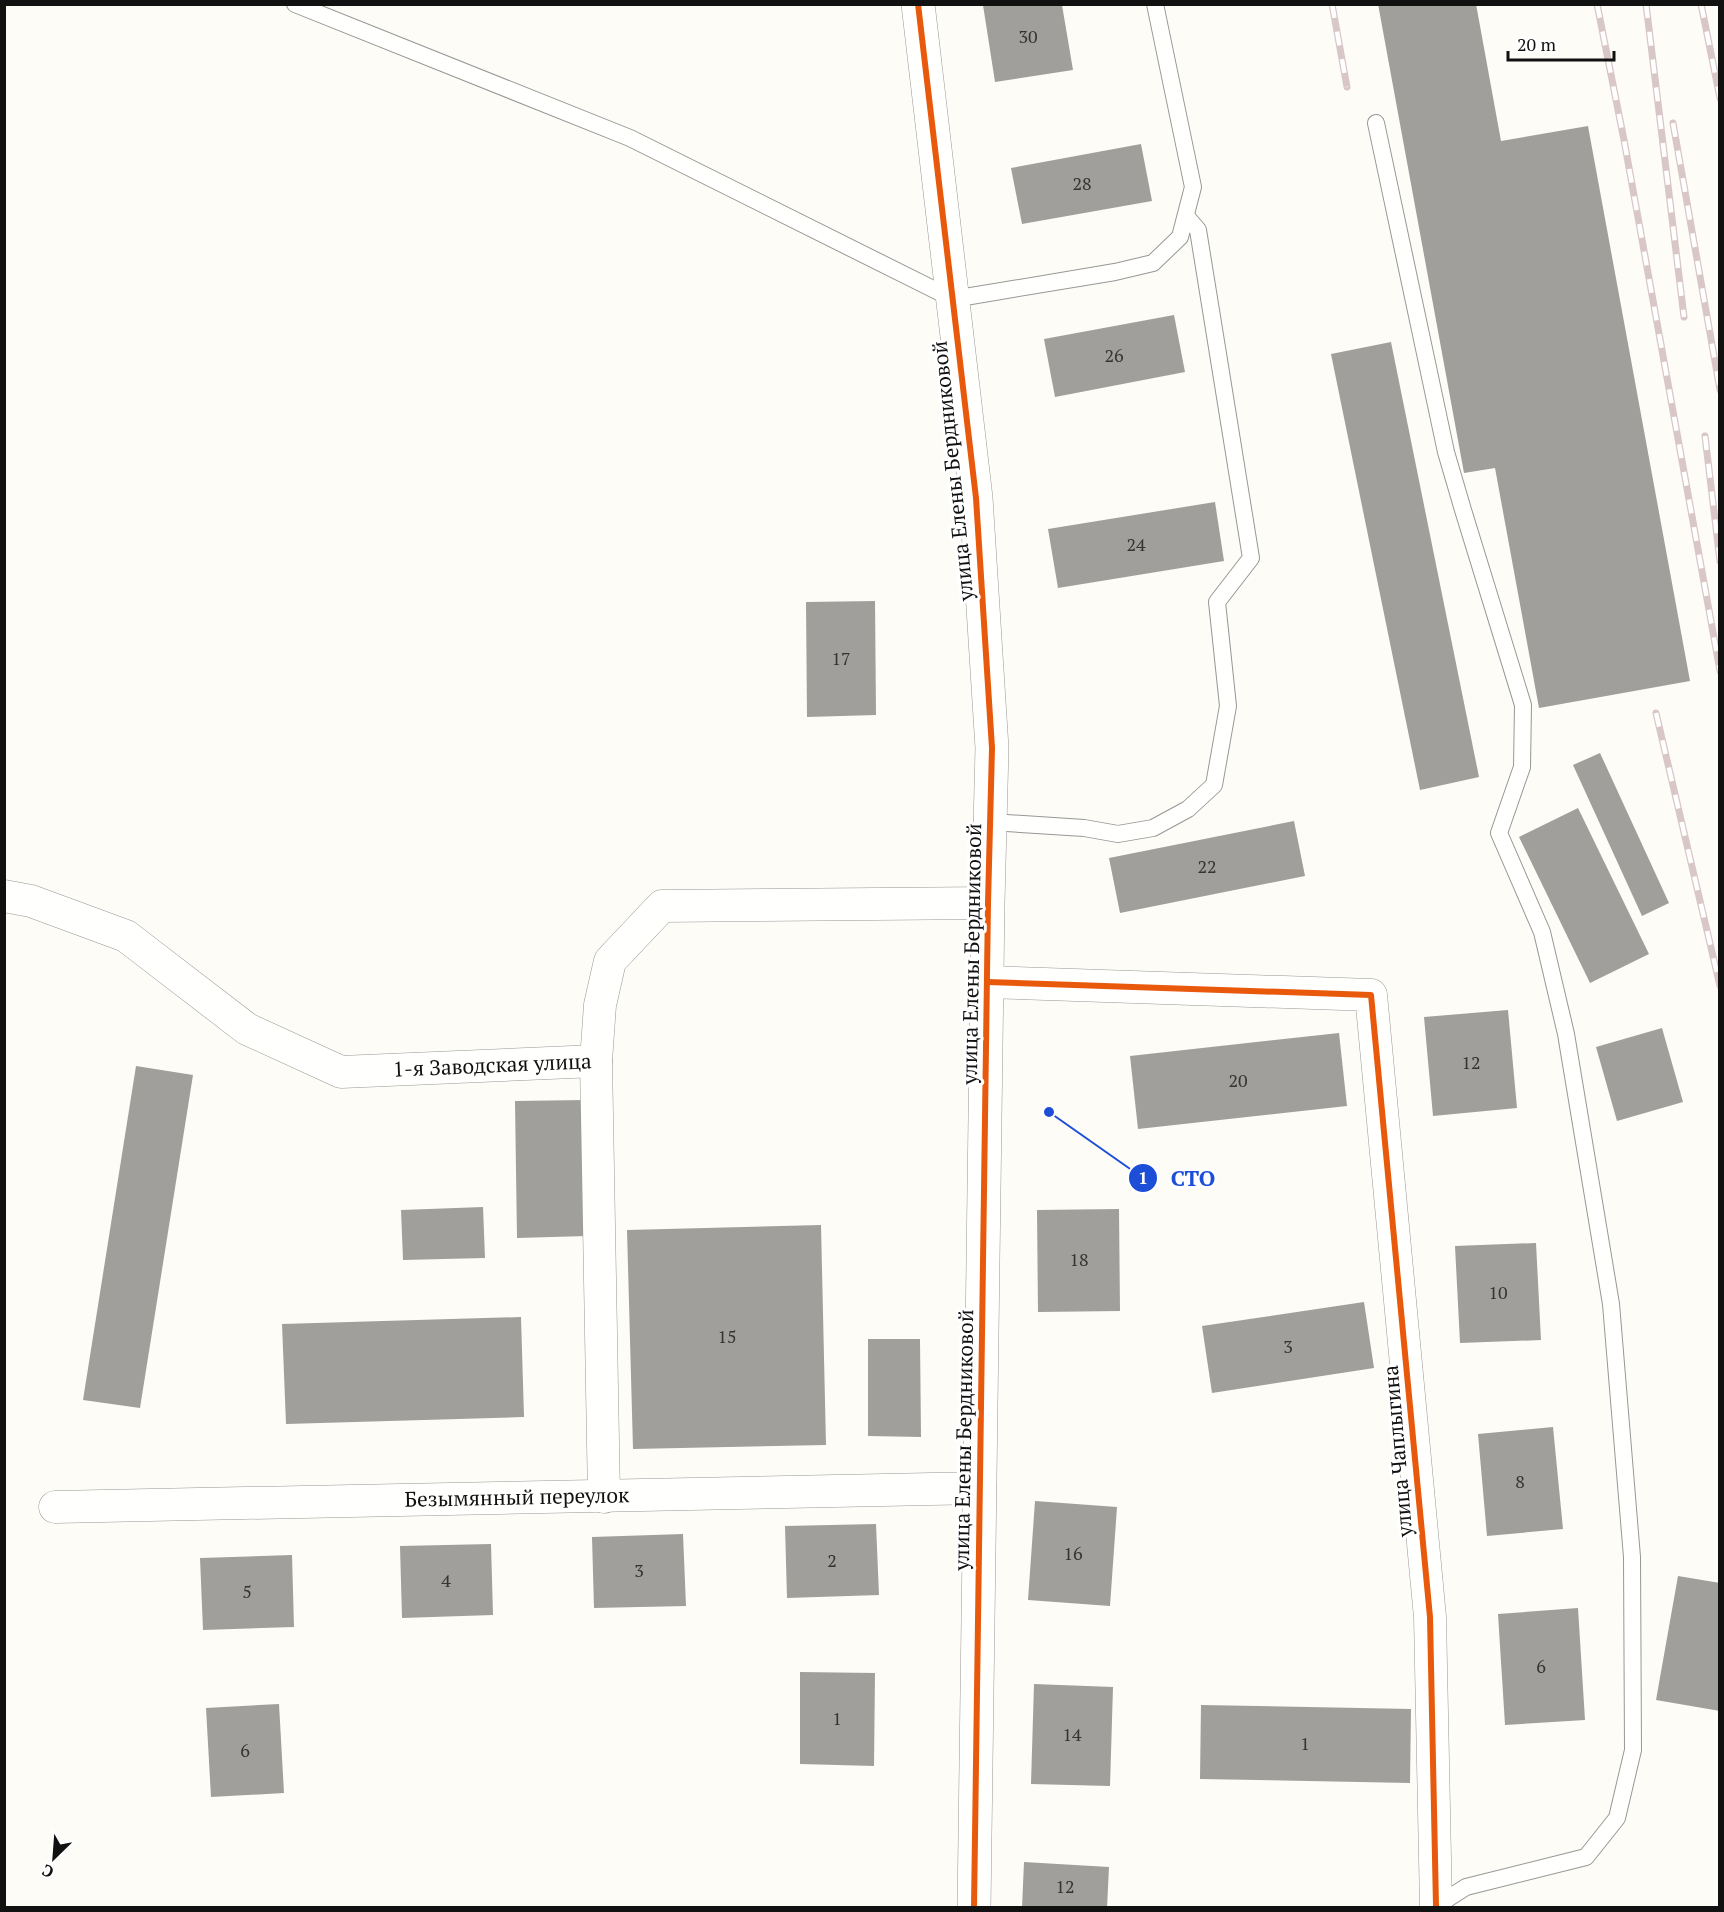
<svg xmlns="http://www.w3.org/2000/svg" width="1724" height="1912" font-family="'PT Serif',serif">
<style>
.building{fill:#a19f9c}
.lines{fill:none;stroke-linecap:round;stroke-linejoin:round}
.service-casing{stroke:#979795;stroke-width:18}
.minor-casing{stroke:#979795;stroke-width:33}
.tertiary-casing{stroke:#979795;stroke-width:34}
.service{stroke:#fffffe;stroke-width:16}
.minor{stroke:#fffffe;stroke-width:32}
.tertiary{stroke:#fffffe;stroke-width:33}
.rail-casing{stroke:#d9c6c7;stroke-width:7}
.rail{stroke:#fff;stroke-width:4.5;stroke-dasharray:14;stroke-linecap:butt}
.cycleway-casing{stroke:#fff;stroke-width:10}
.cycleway{stroke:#e8590c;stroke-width:6}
.labels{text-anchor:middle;stroke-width:6;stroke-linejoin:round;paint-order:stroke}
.number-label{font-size:18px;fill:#353434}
.street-label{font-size:21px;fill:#111;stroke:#fff}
.leader{fill:none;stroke:#1d4ed8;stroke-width:2}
.callout-dot{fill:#1d4ed8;stroke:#fff;stroke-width:2}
.mark-label{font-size:18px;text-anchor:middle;font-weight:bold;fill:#fff}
.callout-label{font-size:22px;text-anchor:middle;font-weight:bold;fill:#1d4ed8;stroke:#fff;stroke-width:6;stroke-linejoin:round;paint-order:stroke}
</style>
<rect width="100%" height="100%" fill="#fdfcf7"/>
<!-- building -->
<g class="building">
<polygon points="1378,4 1476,4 1501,141 1588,126 1690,681 1539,708 1495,468 1464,473"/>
<polygon points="983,5 1062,5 1073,70 995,82"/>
<polygon points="1141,144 1152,201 1022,224 1011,168"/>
<polygon points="1174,315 1185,372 1055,397 1044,339"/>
<polygon points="1391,342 1479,777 1420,790 1331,354"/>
<polygon points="1215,502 1224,561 1058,588 1048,529"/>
<polygon points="875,601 876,715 807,717 806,602"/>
<polygon points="1600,753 1669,903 1642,916 1573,765"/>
<polygon points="1578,808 1649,954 1590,983 1519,837"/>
<polygon points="1294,821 1305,876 1120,913 1109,858"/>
<polygon points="1508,1010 1517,1108 1433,1116 1424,1017"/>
<polygon points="1662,1028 1683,1102 1617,1121 1596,1047"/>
<polygon points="1339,1033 1347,1106 1138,1129 1130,1056"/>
<polygon points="136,1066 193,1075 140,1408 83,1400"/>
<polygon points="585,1100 587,1236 517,1238 515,1101"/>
<polygon points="483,1207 485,1258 403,1260 401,1210"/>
<polygon points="1119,1209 1120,1311 1038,1312 1037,1210"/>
<polygon points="821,1225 826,1445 633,1449 627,1230"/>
<polygon points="1536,1243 1541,1340 1460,1343 1455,1246"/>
<polygon points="1364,1302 1374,1368 1212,1393 1202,1326"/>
<polygon points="521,1317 524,1417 286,1424 282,1324"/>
<polygon points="868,1339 920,1339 921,1437 868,1436"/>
<polygon points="1553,1427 1563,1529 1487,1536 1478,1434"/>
<polygon points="1035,1501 1117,1507 1110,1606 1028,1600"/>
<polygon points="876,1524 879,1595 787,1598 785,1526"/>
<polygon points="683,1534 686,1606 594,1608 592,1537"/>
<polygon points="491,1544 493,1615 402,1618 400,1546"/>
<polygon points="292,1555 294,1627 203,1630 200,1558"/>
<polygon points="1678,1576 1720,1583 1720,1711 1656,1700"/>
<polygon points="1578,1608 1585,1720 1505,1725 1498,1614"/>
<polygon points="800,1672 875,1673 874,1766 800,1764"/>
<polygon points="1034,1684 1113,1687 1110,1786 1031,1784"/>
<polygon points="279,1704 284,1793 211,1797 206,1708"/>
<polygon points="1201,1705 1411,1709 1410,1783 1200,1779"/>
<polygon points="1024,1862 1109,1867 1107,1908 1022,1908"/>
</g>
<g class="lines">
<defs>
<g id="service">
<polyline points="295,4 630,138 953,299 1115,272 1153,263 1180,237 1193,187 1155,4"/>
<polyline points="1376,123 1446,452 1463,510 1523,705 1522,767 1499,833 1542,932 1566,1034 1611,1304 1632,1557 1633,1750 1617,1818 1586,1857 1466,1887 1433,1908"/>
<polyline points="991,822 1084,828 1118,834 1153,828 1188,809 1214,785 1228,706 1217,602 1251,558 1198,230 1186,216"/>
</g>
<g id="minor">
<path id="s1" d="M 4,896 L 31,901 L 126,936 L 247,1029 L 341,1072 L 596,1061 L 600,1005 L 610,961 L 662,906 L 988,903"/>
<polyline points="987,982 1371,995 1430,1617 1436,1906"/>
<polyline points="596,1061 604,1497"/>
<path id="s2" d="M 55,1507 L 980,1488"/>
</g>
<polyline id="tertiary" points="918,4 976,498 992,748 988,903 974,1908"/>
</defs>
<!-- service casing -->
<use href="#service" class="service-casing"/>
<!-- minor casing -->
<use href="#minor" class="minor-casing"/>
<!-- tertiary casing -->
<use href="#tertiary" class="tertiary-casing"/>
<!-- service -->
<use href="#service" class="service"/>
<!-- minor -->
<use href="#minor" class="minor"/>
<!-- tertiary -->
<use href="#tertiary" class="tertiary"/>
<defs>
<g id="rail">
<polyline points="1332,4 1347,87"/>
<polyline points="1597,4 1624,140 1720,671"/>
<polyline points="1646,4 1684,317"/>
<polyline points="1701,4 1720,98"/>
<polyline points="1673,123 1720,390"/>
<polyline points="1705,436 1720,561"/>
<polyline points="1656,713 1720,986"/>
</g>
</defs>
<!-- rail casing -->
<use href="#rail" class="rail-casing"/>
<!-- rail -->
<use href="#rail" class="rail"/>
<defs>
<g id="cycleway">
<polyline points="918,4 976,498 992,748 988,903 974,1908"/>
<polyline points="987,982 1371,995 1430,1617 1436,1906"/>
</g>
</defs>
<!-- cycleway casing -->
<use href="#cycleway" class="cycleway-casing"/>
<!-- cycleway -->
<use href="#cycleway" class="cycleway"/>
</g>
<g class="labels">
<!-- number labels -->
<g class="number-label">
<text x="1028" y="43">30</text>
<text x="1082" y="190">28</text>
<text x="1114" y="362">26</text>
<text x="1136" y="551">24</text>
<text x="841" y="665">17</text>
<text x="1207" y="873">22</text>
<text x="1471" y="1069">12</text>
<text x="1238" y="1087">20</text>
<text x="1079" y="1266">18</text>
<text x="1498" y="1299">10</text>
<text x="727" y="1343">15</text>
<text x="1288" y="1353">3</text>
<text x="1520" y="1488">8</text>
<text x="1073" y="1560">16</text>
<text x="832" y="1567">2</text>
<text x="639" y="1577">3</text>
<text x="446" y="1587">4</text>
<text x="247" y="1598">5</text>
<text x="1541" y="1673">6</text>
<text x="837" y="1725">1</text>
<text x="1072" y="1741">14</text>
<text x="1305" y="1750">1</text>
<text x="245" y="1757">6</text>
<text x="1065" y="1893">12</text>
</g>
<!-- street labels -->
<g class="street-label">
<text transform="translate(953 471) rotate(-96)" y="7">улица Елены Бердниковой</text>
<text transform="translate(972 954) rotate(-89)" y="7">улица Елены Бердниковой</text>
<text dy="7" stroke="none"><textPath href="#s1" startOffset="536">1-я Заводская улица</textPath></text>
<text transform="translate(964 1440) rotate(-89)" y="7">улица Елены Бердниковой</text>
<text transform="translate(1398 1451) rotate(-95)" y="7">улица Чаплыгина</text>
<text dy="7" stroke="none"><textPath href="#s2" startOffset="462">Безымянный переулок</textPath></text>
</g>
</g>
<!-- callouts -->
<path class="leader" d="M1049 1112L1143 1178"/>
<g class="callout-dot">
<circle cx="1049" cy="1112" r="6"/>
<circle cx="1143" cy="1178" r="15"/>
</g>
<g class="mark-label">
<text x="1143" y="1184">1</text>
</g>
<g class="callout-label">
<text x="1193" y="1186">СТО</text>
</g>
<!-- border -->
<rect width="1724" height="1912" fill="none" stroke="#111111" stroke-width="12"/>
<!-- north arrow -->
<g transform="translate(54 1858) rotate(205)" stroke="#ffffff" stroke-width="4.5" paint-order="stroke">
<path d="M0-4.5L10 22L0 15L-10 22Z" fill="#111111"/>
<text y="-9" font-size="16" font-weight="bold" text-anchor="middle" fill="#111111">С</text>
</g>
<!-- scale -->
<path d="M1508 51v9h106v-9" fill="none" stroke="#111111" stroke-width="3"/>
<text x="1517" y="51" font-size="18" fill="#111111" stroke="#ffffff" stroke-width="4.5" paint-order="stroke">20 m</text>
</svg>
